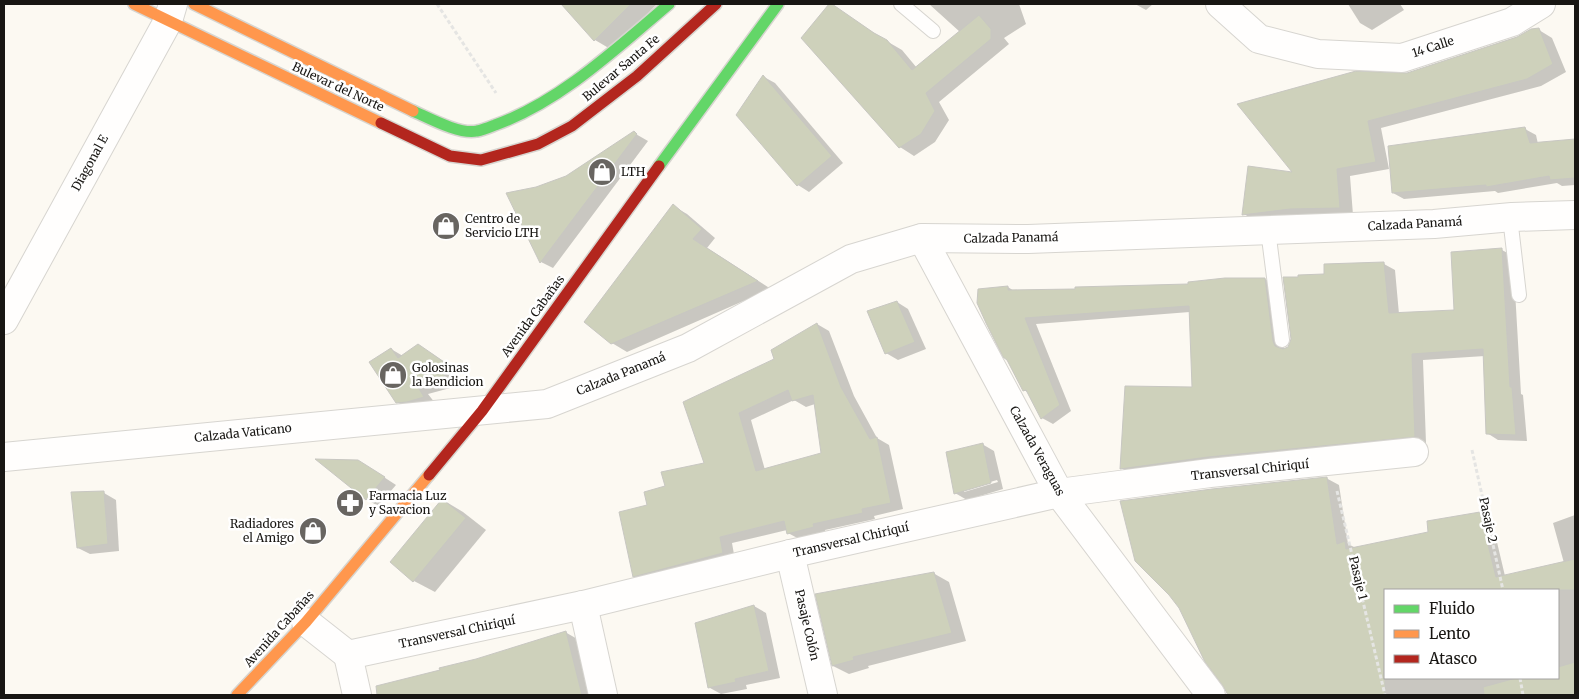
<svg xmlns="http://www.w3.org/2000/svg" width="1579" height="699" font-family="Merriweather,serif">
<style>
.shadow{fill:#0003;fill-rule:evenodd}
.building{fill:#ced1bb;stroke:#c8c7c2;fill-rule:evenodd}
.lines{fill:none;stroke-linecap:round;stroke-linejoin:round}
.lane-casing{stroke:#d7d5d0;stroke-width:16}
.street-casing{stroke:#d7d5d0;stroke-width:30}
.fast-casing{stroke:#d7d5d0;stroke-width:14}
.slow-casing{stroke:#d7d5d0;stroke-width:14}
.jam-casing{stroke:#d7d5d0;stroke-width:14}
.path{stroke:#e5e5e3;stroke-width:3;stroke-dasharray:4 2.5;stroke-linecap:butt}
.lane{stroke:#fffefd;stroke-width:14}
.street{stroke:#fffefd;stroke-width:28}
.fast{stroke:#63d668;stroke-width:11}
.slow{stroke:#ff974d;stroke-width:11}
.jam{stroke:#b3261e;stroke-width:11}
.labels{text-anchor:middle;stroke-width:5;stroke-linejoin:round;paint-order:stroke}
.street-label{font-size:12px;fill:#181613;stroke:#fff}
.poi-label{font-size:12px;fill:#181613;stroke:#fff;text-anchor:start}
</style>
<rect width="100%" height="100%" fill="#fcf9f2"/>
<!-- shadow -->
<g class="shadow">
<polygon points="563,4 657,4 612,50 595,40"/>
<polygon points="830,4 883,39 902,50 917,68 960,32 929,4 1019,4 1026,24 1004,38 1009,44 939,102 949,120 935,142 914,156 900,147 802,38"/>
<polygon points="1135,4 1153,4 1146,10"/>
<polygon points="1348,4 1400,4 1404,10 1372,30 1360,23"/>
<polygon points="1539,30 1552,38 1566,72 1541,86 1381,128 1389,169 1350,176 1353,215 1257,222 1244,214 1295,173 1407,74"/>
<polygon points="764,77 775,83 843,163 809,192 798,185"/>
<polygon points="1525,129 1536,135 1538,144 1575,141 1575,185 1562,186 1557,183 1498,193 1495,191 1404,199 1393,193"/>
<polygon points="634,133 648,141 553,268 541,262 508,194 536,188 566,177"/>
<polygon points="673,206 687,214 715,238 707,248 771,289 627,352 612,343"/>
<polygon points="1502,250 1513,256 1521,394 1523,395 1527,441 1498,440 1487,433 1485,356 1423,360 1426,443 1220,463 1132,475 1121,468 1193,388 1190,312 1036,324 1071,411 1053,424 1042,418 1029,393 1024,390 987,323 1008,287 1014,291 1189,285 1265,279 1276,285 1284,349 1289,348 1325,275 1384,264 1395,270 1399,314 1455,311"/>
<polygon points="897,302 908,309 926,349 898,360 886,353"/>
<path d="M 817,324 L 829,331 L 854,396 L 877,438 L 889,445 L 903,509 L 874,516 L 875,519 L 825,530 L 826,534 L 801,540 L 788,533 L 787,530 L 732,543 L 735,560 L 646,583 L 634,576 L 648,506 L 667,487 L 705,464 L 684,403 L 776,359 ZM 794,400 L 806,407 L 815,404 L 822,454 L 765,470 L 751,420 Z"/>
<polygon points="391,349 403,356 431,353 458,372 454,387 428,394 435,403 409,409 397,402"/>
<path d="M 982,444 L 994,451 L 1003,489 L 967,500 L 955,493 ZM 997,480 L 998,482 L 964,492 L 964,490 Z"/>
<polygon points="370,468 396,485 378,506 366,499"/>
<path d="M 1326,478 L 1339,485 L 1348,544 L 1356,548 L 1429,533 L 1480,514 L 1492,521 L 1505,576 L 1564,563 L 1553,523 L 1575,515 L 1575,695 L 1231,695 L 1227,692 ZM 1385,590 L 1558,590 L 1558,678 L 1385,678 Z"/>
<polygon points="104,493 116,500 119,551 90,554 78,548"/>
<polygon points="443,500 463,512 486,530 435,592 414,581"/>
<polygon points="933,573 949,582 966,641 868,666 869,668 849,674 833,666 817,595"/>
<polygon points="754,606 766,613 780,678 746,685 747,689 721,694 710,688"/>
<polygon points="565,632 579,640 593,695 389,695 387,685 477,660"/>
</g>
<!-- building -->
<g class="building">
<polygon points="561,4 631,4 594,41"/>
<polygon points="829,4 832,4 874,33 887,40 912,70 979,15 991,29 991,39 926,93 935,111 921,134 899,148 801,38"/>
<polygon points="1539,28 1553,64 1527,79 1368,121 1376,162 1337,169 1340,208 1290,209 1242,215 1248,166 1292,172 1237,104 1356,71 1407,73 1517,37 1531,29"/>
<polygon points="763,75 832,156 797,186 736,115"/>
<polygon points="1525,127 1530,143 1575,139 1575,178 1550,180 1549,176 1486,187 1486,185 1392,193 1388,146"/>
<polygon points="634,131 637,134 540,263 506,193 536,187 566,176"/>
<polygon points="673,204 702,229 693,239 758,281 611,344 584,322"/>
<polygon points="1502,248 1510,387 1512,387 1516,435 1486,434 1483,349 1412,354 1415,437 1208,457 1120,469 1125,386 1192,387 1189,306 1025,318 1060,405 1041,419 1026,390 1023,391 1007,360 1003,357 986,323 977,303 978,289 1008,286 1008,290 1075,289 1075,287 1188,284 1188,282 1225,278 1265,278 1273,341 1275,346 1283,349 1288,347 1291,339 1283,277 1298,277 1298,275 1324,274 1324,264 1384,262 1389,313 1454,310 1451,252"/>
<polygon points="897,301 915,342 885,354 867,311"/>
<path d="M 817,323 L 841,387 L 870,439 L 877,437 L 891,503 L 862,509 L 863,513 L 813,524 L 814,527 L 787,534 L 784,521 L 720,537 L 723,553 L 633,577 L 619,512 L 647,505 L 644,492 L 665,486 L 661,472 L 704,463 L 683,402 L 774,359 L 771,350 ZM 788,390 L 792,401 L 813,395 L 821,453 L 756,471 L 739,413 Z"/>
<polygon points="418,344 447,364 443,381 418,387 424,397 407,402 396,403 369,362 391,348 398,358"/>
<polygon points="983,443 991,483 954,494 946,452"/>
<polygon points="315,459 358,460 385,477 366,500"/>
<polygon points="1327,477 1337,544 1345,541 1346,549 1428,532 1427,521 1480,512 1496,577 1575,559 1575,590 1385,590 1385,695 1228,695 1223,686 1205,662 1179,608 1169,595 1135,561 1120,501 1212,489"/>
<polygon points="104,491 108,544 77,548 71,492"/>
<polygon points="442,499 466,518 413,582 390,562"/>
<polygon points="934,572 952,633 853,657 854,660 832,666 815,594"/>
<polygon points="754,605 769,671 735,679 736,682 708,688 695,623"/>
<polygon points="566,631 582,695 377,695 376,686 440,670 439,668 476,659"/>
<polygon points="1575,662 1575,695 1484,695 1483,687 1516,678 1558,678 1558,667"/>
</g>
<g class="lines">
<defs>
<g id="lane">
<polyline points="901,4 933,31"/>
<polyline points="1512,217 1511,226 1519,295"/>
<polyline points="1268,230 1282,340"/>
</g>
<g id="street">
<polyline points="1220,4 1259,39 1318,54 1402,58 1512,22 1541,4"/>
<polyline points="922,238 1059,493 1211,695"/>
<polyline points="4,320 168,21 173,4"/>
<polyline points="4,457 547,404 688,348 851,259 922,238 1028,239 1434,224 1512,217 1575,215"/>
<polyline points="790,554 823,695"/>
<polyline points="583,605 603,695"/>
<polyline points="306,622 348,655 583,605 790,554 1059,493 1210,473 1414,452"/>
<polyline points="348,655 357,695"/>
</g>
<g id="fast">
<path d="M 413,111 C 429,118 460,135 477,131 C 483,130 490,127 495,125 C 560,102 617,48 669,4"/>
<polyline points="659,166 778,4"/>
</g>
<g id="slow">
<polyline points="134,4 381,123"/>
<polyline points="194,4 413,111"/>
<polyline points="237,695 306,622 429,475"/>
</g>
<g id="jam">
<polyline points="381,123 450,156 481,160 538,144 572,126 637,76 716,4"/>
<polyline points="429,475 482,411 659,166"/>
</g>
</defs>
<!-- lane casing -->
<use href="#lane" class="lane-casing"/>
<!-- street casing -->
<use href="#street" class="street-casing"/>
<!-- fast casing -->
<use href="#fast" class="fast-casing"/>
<!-- slow casing -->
<use href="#slow" class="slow-casing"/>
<!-- jam casing -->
<use href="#jam" class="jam-casing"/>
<!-- path -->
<g class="path">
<polyline points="437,4 496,93"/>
<polyline points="1472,450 1503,590"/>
<polyline points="1337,491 1385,695"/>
<polyline points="1520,678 1523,695"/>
</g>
<!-- lane -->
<use href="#lane" class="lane"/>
<!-- street -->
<use href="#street" class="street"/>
<!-- fast -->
<use href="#fast" class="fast"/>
<!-- slow -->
<use href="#slow" class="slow"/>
<!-- jam -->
<use href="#jam" class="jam"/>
</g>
<!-- icons -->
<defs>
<symbol id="shop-disc" viewBox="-11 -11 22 22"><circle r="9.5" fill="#686561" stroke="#fff"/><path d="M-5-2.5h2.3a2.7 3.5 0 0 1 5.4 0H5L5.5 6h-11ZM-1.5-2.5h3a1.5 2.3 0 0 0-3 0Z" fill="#fff"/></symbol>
<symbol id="pharmacy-disc" viewBox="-11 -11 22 22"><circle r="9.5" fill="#686561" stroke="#fff"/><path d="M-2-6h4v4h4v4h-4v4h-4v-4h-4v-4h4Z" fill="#fff"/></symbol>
</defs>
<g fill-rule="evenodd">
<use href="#shop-disc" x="586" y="156" width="32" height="32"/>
<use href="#shop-disc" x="430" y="210" width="32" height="32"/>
<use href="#shop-disc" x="377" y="359" width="32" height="32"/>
<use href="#pharmacy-disc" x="334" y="487" width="32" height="32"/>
<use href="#shop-disc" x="297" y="515" width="32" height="32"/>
</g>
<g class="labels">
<!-- street labels -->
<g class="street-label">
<text transform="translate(1433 47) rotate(-18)" y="4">14 Calle</text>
<text transform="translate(621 68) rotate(-40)" y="4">Bulevar Santa Fe</text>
<text transform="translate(338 87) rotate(25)" y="4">Bulevar del Norte</text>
<text transform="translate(90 163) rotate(-61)" y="4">Diagonal E</text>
<text transform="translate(1415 224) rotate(-3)" y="4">Calzada Panamá</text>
<text transform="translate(1011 238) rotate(-1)" y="4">Calzada Panamá</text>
<text transform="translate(533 316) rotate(-54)" y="4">Avenida Cabañas</text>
<text transform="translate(621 374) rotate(-22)" y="4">Calzada Panamá</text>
<text transform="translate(243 433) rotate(-6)" y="4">Calzada Vaticano</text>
<text transform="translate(1037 451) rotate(61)" y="4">Calzada Veraguas</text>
<text transform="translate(1250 470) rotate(-6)" y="4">Transversal Chiriquí</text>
<text transform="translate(1488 520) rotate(78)" y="4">Pasaje 2</text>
<text transform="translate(851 540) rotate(-13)" y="4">Transversal Chiriquí</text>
<text transform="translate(1358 578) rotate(77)" y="4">Pasaje 1</text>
<text transform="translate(807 625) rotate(77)" y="4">Pasaje Colón</text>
<text transform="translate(279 629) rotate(-48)" y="4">Avenida Cabañas</text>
<text transform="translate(457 632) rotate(-12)" y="4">Transversal Chiriquí</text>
</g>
<!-- poi labels -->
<g class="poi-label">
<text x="621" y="176">LTH</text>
<text x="465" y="223">Centro de<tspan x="465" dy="14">Servicio LTH</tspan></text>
<text x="412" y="372">Golosinas<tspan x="412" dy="14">la Bendicion</tspan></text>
<text x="369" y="500">Farmacia Luz<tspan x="369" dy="14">y Savacion</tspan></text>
<text x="294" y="528" text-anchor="end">Radiadores<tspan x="294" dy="14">el Amigo</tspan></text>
</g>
</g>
<!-- border -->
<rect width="1579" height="699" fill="none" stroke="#181613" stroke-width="10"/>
<!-- legend -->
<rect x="1384" y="589" width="175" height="90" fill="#ffffff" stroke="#a3a2a1"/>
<rect x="1394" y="605" width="25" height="8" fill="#63d668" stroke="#a3a2a1"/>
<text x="1429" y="614" font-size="15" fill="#181613">Fluido</text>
<rect x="1394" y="630" width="25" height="8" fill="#ff974d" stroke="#a3a2a1"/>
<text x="1429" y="639" font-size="15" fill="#181613">Lento</text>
<rect x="1394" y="655" width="25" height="8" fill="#b3261e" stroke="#a3a2a1"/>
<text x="1429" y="664" font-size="15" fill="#181613">Atasco</text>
</svg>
